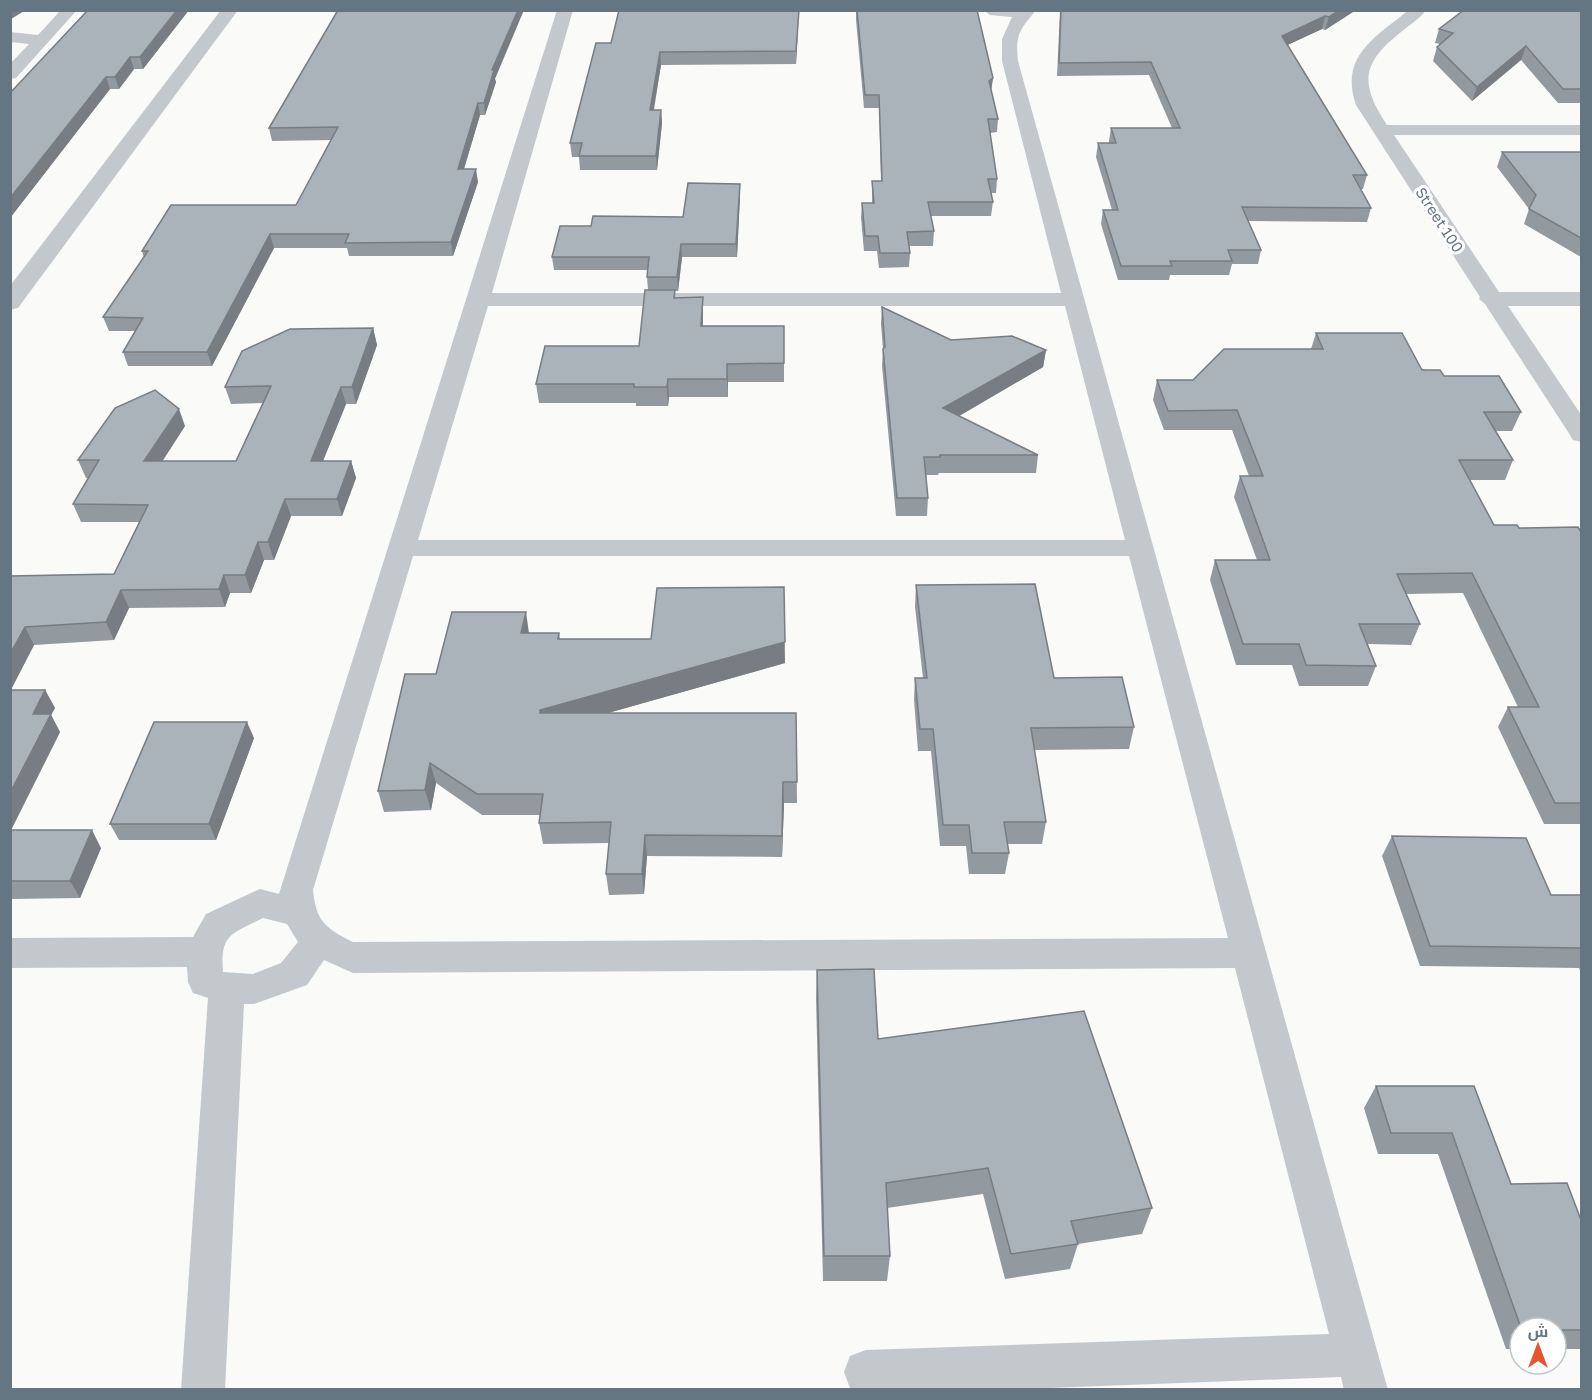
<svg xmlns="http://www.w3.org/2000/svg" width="1592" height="1400" font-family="'Golos Text',Cairo,sans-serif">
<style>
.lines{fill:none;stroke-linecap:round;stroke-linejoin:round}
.minor{fill:#c3c8cc;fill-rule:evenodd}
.tertiary{fill:#c3c8cc;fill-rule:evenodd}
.wall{fill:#929a9f}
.shaded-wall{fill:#777d82}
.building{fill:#aab3b9;stroke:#777d82;stroke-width:1.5}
.labels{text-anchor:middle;stroke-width:6;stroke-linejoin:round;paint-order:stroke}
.far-street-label{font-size:15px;fill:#657683;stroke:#fff}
</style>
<rect width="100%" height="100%" fill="#fafaf8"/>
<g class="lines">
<!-- minor -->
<g class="minor">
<polygon points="61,10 77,10 16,78 10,79 10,64 29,44 10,42 10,32 38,35"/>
<path d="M 557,10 L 573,10 L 492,293 L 1061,293 L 1002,61 L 1002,39 L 1012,17 L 990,15 L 983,10 L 1036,10 C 1020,30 1015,34 1018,61 L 1388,1390 L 1344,1390 L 1341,1377 L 994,1390 L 855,1390 L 850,1388 L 844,1372 L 850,1356 L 866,1350 L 1329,1334 L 1235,968 L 353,973 L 324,960 L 307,985 L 254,1004 L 244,1004 L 225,1390 L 181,1390 L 208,998 L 193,993 L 188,982 L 187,967 L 10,968 L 10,938 L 193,937 L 206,914 L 260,889 L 279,894 ZM 488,306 L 1065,306 L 1125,540 L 418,540 ZM 413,556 L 1129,556 L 1228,938 L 353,942 C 325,928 316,921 313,890 ZM 263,918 L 287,924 L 298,942 L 281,963 L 253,974 L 223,972 C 220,934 231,934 263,918 Z"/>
<path d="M 1409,10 L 1426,10 C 1420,19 1409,25 1401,32 C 1362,63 1359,83 1387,125 L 1582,125 L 1582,135 L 1394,135 L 1499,292 L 1582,292 L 1582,306 L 1508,306 L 1582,416 L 1582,442 L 1573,440 L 1570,435 L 1485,304 L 1479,299 L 1480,297 L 1356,105 C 1339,57 1375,37 1409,10 Z"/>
</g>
<!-- tertiary -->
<polygon class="tertiary" points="221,10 238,10 18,308 10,310 10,286"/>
</g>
<!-- wall -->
<g class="wall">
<polygon points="189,10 143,69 134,69 119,89 110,89 10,218 10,93"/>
<polygon points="799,10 796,64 661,65 654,110 661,110 662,123 657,170 580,170 579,157 572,157 570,143 611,43"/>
<polygon points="856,10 993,78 991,91 998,119 997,132 990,133 997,179 996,193 991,193 993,202 991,216 931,216 934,231 933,246 909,246 910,253 909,267 879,268 877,251 864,251 861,218 862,203 872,203 872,181 881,181 879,108 864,108 856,20"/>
<polygon points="1060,10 1356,10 1325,30 1322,29 1287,45 1367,175 1363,189 1361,189 1371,208 1367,222 1248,221 1261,250 1258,264 1232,264 1229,275 1170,275 1169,280 1118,280 1101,224 1103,210 1112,210 1096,157 1098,143 1109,143 1109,141 1111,128 1172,128 1149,75 1057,76"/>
<polygon points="1581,10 1581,103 1558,103 1521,60 1472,101 1433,61 1437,47 1440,44 1435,43 1439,29"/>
<polygon points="495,79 496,82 485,115 480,115 464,169 478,182 453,256 349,256 347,248 274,248 212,366 128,366 123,352 135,331 109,331 103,317 144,258 142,251 296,205 331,140 272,141 269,128"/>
<polygon points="1502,152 1581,152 1581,257 1524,224 1529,209 1497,167"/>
<polygon points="740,184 740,196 737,257 682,257 678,291 675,291 675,298 703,315 703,326 784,326 784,382 728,382 728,397 669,397 668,406 636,406 636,403 539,403 536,384 639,346 648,290 647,277 648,270 554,270 552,257 591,226 683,217"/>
<polygon points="882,307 951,340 1046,350 1043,367 959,416 1038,455 1036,473 939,473 938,475 926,475 928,498 927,516 896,516 882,366 883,349 881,324"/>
<polygon points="373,328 377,345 356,404 346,404 323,461 351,461 356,478 342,516 291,516 274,560 264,560 251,593 230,593 225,607 129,608 114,640 34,645 11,690 45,690 55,708 51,715 60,732 11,830 101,848 80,898 10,899 10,576 114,574 139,522 81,522 73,504 89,478 86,478 78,460 185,426 162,461 236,461 263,403 231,404 225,387"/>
<polygon points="1316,333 1444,376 1521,412 1512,431 1496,431 1513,460 1505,480 1470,480 1494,525 1519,528 1581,532 1581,824 1544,824 1498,727 1508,707 1518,707 1463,593 1406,594 1420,624 1411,645 1368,644 1376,666 1368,686 1299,686 1292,665 1236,665 1210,580 1215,560 1257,560 1234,497 1240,476 1249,476 1232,430 1164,430 1153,400 1157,380 1193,380 1311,349"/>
<polygon points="916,585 1054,678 1134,727 1129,749 1034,750 1046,822 1042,844 1007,844 1009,853 1005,874 969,874 966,846 940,846 931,751 918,751 914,700 915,678 923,678 915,607"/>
<polygon points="529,633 559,633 560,639 785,663 608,713 796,713 797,803 784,803 782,857 647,856 644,894 609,895 606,874 609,843 543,844 539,823 540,815 482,815 436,783 431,810 384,812 378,791 436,674"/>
<polygon points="254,738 216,840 119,840 110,824"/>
<polygon points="1392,836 1551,895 1581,895 1581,972 1579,968 1420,966 1382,856"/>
<polygon points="817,970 878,1039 1152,1208 1142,1234 1078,1244 1070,1269 1005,1279 983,1194 887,1208 890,1256 887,1281 823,1281 816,998"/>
<polygon points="1376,1086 1474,1086 1511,1184 1581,1220 1581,1349 1556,1349 1556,1328 1520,1328 1520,1349 1506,1349 1438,1154 1378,1154 1364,1108"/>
</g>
<!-- shaded-wall -->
<g class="shaded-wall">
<polygon points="10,10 26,10 11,19"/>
<polygon points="177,10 189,10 143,69 140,57"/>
<polygon points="518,10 524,10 495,79 496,82 485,115 484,103 492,70"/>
<polygon points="799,10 796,64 796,51"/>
<polygon points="1340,10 1356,10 1325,30 1329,17"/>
<polygon points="1325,16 1322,29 1279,49 1282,36"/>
<polygon points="1526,46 1521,60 1472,101 1477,87"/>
<polygon points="660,52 661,65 651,123 650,110"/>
<polygon points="130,57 134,69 119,89 115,77"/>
<polygon points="106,77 110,89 10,218 10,198"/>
<polygon points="993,78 991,91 989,81"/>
<polygon points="478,103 480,115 460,182 458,169"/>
<polygon points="661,110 662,123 657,170 656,156"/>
<polygon points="476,169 478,182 453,256 451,242"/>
<polygon points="740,184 740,196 737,257 736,244"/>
<polygon points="270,234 274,248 212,366 207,352"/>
<polygon points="681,244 682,257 678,291 677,277"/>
<polygon points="703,297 703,315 702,345 701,326"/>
<polygon points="373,328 377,345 356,404 352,387"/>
<polygon points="1046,350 1043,367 942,426 943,408"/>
<polygon points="727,364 728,382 728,397 727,379"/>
<polygon points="668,379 669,397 668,406 667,387"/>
<polygon points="341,387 346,404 316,478 311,461"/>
<polygon points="179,409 185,426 151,479 144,461"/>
<polygon points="351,461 356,478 342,516 337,499"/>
<polygon points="285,499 291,516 274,560 268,542"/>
<polygon points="258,542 264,560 251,593 245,575"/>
<polygon points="224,575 230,593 225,607 219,589"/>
<polygon points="784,587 785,663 544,731 540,710"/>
<polygon points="121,590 129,608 114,640 106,622"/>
<polygon points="526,612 529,633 521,633"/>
<polygon points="25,627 34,645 10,691 10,654"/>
<polygon points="45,690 55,708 51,715 60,732 10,832 10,793 33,714"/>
<polygon points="247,722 254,738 216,840 209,824"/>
<polygon points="430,763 436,783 431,810 425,790"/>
<polygon points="783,782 784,803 782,857 782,836"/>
<polygon points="92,830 101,848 80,898 70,881"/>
<polygon points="645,835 647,856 644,894 642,874"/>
</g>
<!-- building -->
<g class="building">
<polygon points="88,10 177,10 140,57 130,57 115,77 106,77 10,198 10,93"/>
<polygon points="338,10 518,10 492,70 494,70 484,103 478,103 458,169 476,169 451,242 345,243 349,234 270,234 207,352 123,352 143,318 103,317 148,251 142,251 171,205 296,205 338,127 269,128"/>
<polygon points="619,10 799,10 796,51 660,52 650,110 661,110 656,156 579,156 582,143 570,143 596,43 611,43"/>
<polygon points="857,10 977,10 993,78 989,81 998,119 988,119 997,179 988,179 993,202 928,202 934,231 907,232 910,253 880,253 878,236 865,236 862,203 874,203 872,181 882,181 879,95 865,95"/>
<polygon points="1061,10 1340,10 1329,17 1325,16 1282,36 1367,175 1353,175 1371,208 1242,207 1261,250 1228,250 1232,261 1170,261 1172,266 1121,266 1103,210 1118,210 1098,143 1116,143 1111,128 1180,128 1151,62 1059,63"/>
<polygon points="1464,10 1581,10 1581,89 1563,89 1526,46 1477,87 1437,47 1453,33 1439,29"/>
<polygon points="1502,152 1581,152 1581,238 1529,209 1536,195"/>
<polygon points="688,183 740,184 736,244 681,244 677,277 647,277 649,257 552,257 560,226 591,226 593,216 683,217"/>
<polygon points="645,290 675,290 674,298 703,297 701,326 784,326 784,363 727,364 727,379 668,379 667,387 634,387 634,384 536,384 545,346 639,346"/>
<polygon points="882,307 951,340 1012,336 1046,350 943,408 1038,455 940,455 940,457 924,457 928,498 897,498 883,349 885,347"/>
<polygon points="373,328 352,387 341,387 311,461 351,461 337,499 285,499 268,542 258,542 245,575 224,575 219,589 121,590 106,622 25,627 10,654 10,576 114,574 148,505 73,504 99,460 78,460 115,408 155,390 179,409 144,461 236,461 271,386 225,387 242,351 290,329"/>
<polygon points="1316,333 1402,333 1422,370 1440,370 1444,376 1499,376 1521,412 1484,412 1513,460 1459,460 1494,525 1517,525 1519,528 1578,527 1581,532 1581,803 1555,803 1508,707 1539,707 1472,573 1397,574 1420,624 1359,624 1376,666 1306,665 1299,644 1243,644 1215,560 1270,560 1240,476 1263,476 1237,410 1168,411 1157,380 1193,380 1224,349 1323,349"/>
<polygon points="1035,584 1054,678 1122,677 1134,727 1031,728 1046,822 1004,822 1009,853 972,853 969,825 943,825 933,729 920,729 915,678 927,678 916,585"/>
<polygon points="784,587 785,642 540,710 540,713 796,713 797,782 783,782 782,836 645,835 642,874 606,874 611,822 539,823 543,794 477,794 430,763 425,790 378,791 405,674 436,674 452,612 526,612 521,633 559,633 558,639 651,639 657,588"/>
<polygon points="10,690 45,690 33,714 51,714 10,793"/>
<polygon points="154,722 247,722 209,824 110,824"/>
<polygon points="10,830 92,830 70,881 10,881"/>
<polygon points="1392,836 1526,838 1551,895 1581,895 1581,948 1430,946"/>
<polygon points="874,969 878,1039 1084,1011 1152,1208 1071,1221 1078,1244 1011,1254 988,1168 886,1183 890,1256 824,1256 817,970"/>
<polygon points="1376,1086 1474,1086 1511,1184 1567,1183 1581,1220 1581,1330 1556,1330 1556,1328 1521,1328 1452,1133 1391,1133"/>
</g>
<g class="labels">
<!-- far-street labels -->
<g class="far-street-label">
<text transform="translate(1439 220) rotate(57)" y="5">Street 100</text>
</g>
</g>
<!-- border -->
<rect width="1592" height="1400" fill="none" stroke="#657683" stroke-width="24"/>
<!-- north arrow -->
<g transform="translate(1538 1346)"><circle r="28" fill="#ffffff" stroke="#c1c8cd" stroke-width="1.5"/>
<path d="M0-4.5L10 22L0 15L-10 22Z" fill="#e4572e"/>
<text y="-9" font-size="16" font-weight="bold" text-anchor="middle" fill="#657683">ش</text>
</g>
</svg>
